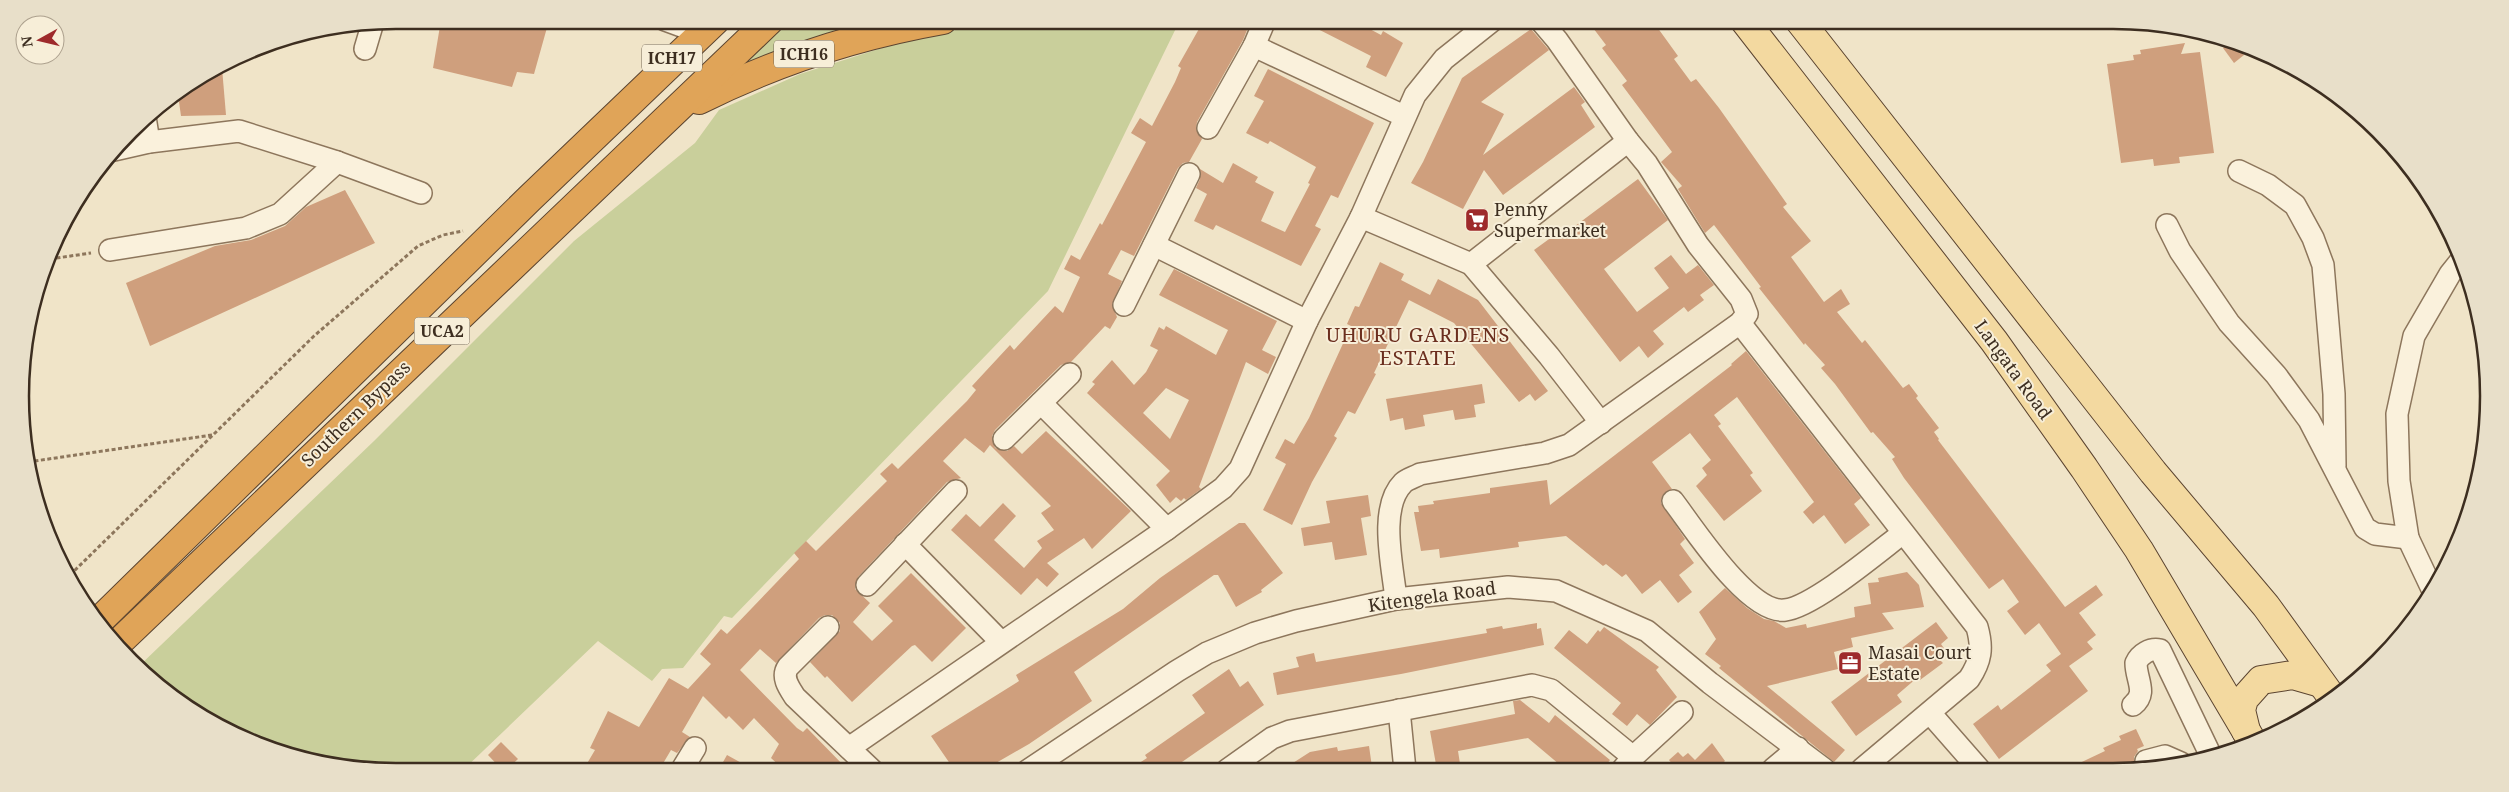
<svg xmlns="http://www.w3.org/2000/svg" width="2509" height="792" font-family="'Noto Serif',serif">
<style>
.green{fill:#c9cf9b}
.building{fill:#cf9f7d;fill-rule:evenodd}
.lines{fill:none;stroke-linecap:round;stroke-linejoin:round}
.minor-casing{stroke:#8d765c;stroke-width:24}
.major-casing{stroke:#5b4430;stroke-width:30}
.highway-casing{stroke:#5b4430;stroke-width:30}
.path{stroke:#8d765c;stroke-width:3;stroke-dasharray:4 2.5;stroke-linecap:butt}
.minor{stroke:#faf1dc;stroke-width:21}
.major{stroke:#f3d9a0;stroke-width:28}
.highway{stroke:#e0a458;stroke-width:28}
.labels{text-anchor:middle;stroke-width:4;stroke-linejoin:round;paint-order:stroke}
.shield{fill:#f7eed8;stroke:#756857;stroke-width:1}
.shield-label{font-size:16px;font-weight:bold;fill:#3d2e20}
.poi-label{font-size:18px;fill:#3d2e20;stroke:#f7eed8;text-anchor:start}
.street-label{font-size:18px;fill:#3d2e20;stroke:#f7eed8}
.quarter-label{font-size:20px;letter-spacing:1px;fill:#6b2e1e;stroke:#f7eed8}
.rim{fill:none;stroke:#3d2e20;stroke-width:2.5}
</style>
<rect width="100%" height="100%" fill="#f0e4c8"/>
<!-- green -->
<g class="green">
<polygon points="778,20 898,20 710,85"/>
<polygon points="1006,20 1180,20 1048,291 732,618 724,616 683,668 662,669 652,681 598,641 461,772 396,772 322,765 252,743 187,708 137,668 374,441 574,241 695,143 719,110 800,74 910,39"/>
</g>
<!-- building -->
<g class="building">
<polygon points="441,20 528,20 548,24 534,74 517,72 512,87 433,68"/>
<polygon points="1204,20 1251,20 1243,40 1197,122 1196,129 1202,139 1189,162 1183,163 1178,168 1134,256 1121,250 1108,274 1122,281 1112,305 1117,317 1110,329 1105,326 1071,362 1061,365 995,430 992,436 995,448 1007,451 1014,446 1022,454 1046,431 1131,511 1092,549 1084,538 1047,563 1059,574 1047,587 1037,578 1021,595 951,530 966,514 980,527 1003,503 1016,516 994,540 1024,568 1042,548 1037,541 1054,530 1041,513 1051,506 990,445 984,453 965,438 943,461 961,478 947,482 858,577 855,589 870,603 853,622 872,641 893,621 878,606 911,573 966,628 932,662 915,645 912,646 852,702 827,676 825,678 810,662 840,631 840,623 832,615 825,615 819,618 776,663 760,649 740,670 797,728 803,732 807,728 849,771 785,771 771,758 779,744 754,718 743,730 729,716 726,719 703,696 682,732 690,737 677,753 671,750 658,772 582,772 595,750 590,748 608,711 639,727 669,678 688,689 711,664 700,654 721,629 727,634 799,559 794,553 806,541 816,551 887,481 880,474 892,463 898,469 967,401 976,390 972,386 1010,345 1014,350 1055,306 1063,313 1080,277 1064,269 1071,255 1080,260 1100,223 1102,225 1146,142 1131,133 1140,118 1152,126 1175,82 1181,68 1178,66"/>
<polygon points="1300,20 1353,20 1381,35 1383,31 1403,43 1386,77 1366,67 1371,56"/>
<polygon points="1587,20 1652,20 1678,56 1674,59 1691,82 1696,79 1719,108 1787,204 1783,207 1811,241 1791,257 1824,302 1841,289 1850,304 1837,312 1862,343 1865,340 1903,388 1909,384 1918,396 1916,398 1939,428 1934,432 1939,439 1938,440 2065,607 2096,585 2103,595 2079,613 2096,635 2087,642 2093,649 2069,666 2088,691 1999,759 1973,724 1998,705 2001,710 2051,671 2046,665 2061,654 2039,623 2025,635 2007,611 2019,602 2003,579 1989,589 1904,478 1892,459 1895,457 1873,432 1871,433 1835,384 1821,368 1825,365 1805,343 1804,345 1759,288 1761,287 1724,238 1714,225 1705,233 1678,189 1682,186 1661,162 1672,152 1622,85 1627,81 1602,48 1606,45"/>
<polygon points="1531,29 1549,50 1481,102 1504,114 1483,155 1574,87 1585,102 1581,105 1595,127 1503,195 1484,170 1463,209 1411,183 1423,162 1462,78"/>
<polygon points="2232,41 2235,42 2244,55 2234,63 2223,48"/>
<polygon points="2185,43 2181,54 2200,52 2214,153 2179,157 2180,163 2154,166 2153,159 2121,163 2107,64 2134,60 2133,55 2141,54 2140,50"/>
<polygon points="222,68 226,115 181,116 178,95"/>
<polygon points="1268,69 1374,123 1338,198 1331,195 1315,226 1321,229 1301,266 1216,225 1213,230 1194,221 1207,194 1196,188 1200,179 1200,169 1223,183 1233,163 1258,177 1255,182 1274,192 1261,221 1285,232 1310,184 1308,183 1316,167 1270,141 1268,144 1246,133 1264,101 1254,96"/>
<polygon points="1638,179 1668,220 1604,269 1637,312 1669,288 1654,268 1671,255 1686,274 1698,265 1714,285 1700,295 1704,300 1688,312 1684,307 1653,331 1664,344 1648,358 1639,346 1620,362 1534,250 1556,234 1559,238"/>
<polygon points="345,190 375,243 150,346 126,283 215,246 251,240 285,226 306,207"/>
<polygon points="1380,262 1404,274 1401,280 1430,295 1438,279 1478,300 1548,391 1535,401 1530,394 1519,402 1454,323 1409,300 1374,373 1376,374 1355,414 1348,411 1334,436 1337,438 1312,482 1292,525 1263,510 1286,464 1275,458 1285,439 1294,444 1309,418 1351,326 1347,324 1355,306 1359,307"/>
<path d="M 1174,269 L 1277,321 L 1262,350 L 1276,357 L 1268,374 L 1246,362 L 1199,487 L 1201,489 L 1186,500 L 1184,498 L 1181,501 L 1176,497 L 1170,503 L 1156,485 L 1170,471 L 1087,393 L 1095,384 L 1092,382 L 1112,360 L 1134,385 L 1146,372 L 1158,350 L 1150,346 L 1159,327 L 1164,330 L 1166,326 L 1216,355 L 1228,330 L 1159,295 ZM 1166,388 L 1189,400 L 1170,439 L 1143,413 Z"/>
<polygon points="1746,351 1861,498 1854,504 1870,525 1845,544 1824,515 1813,524 1803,512 1814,502 1737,397 1714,415 1721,424 1718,426 1753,473 1750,475 1762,491 1724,521 1696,486 1707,475 1702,468 1711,460 1690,433 1652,462 1672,489 1662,496 1661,503 1685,539 1680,544 1694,563 1679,575 1692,592 1678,603 1660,580 1642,594 1626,574 1622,577 1606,564 1603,566 1566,536 1518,542 1519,547 1440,558 1439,549 1421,551 1414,512 1419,512 1418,506 1434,504 1433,501 1490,493 1490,488 1547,480 1550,505 1732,365 1731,364"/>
<polygon points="1482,384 1485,403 1474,405 1476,417 1455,420 1453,410 1423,415 1425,426 1405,430 1403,418 1390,421 1386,399"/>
<polygon points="1368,495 1371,516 1361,518 1367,555 1335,560 1332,542 1304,546 1301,528 1330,523 1326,501"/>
<polygon points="1239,523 1245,523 1283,573 1261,590 1262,592 1236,607 1218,575 1214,575 1074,672 1092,701 1029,744 982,771 955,771 931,736 1019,681 1016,675 1123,609 1160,578"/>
<polygon points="1907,572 1919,585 1924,607 1882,613 1894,629 1851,638 1853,647 1834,652 1838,669 1767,686 1845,750 1834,762 1719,668 1721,666 1705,654 1716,639 1699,612 1725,588 1747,608 1764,619 1774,621 1786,628 1806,624 1807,628 1855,617 1854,607 1871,604 1868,583 1879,582 1878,578"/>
<polygon points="1936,622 1948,638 1941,644 1948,654 1940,660 1943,663 1920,680 1918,677 1897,695 1902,702 1856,736 1831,702"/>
<polygon points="1537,623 1537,629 1541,628 1544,645 1401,674 1277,695 1273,673 1299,667 1296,657 1314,653 1316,662 1487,633 1486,629 1502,626 1503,629"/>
<polygon points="1604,627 1659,667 1656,670 1677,697 1650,725 1637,714 1627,726 1612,714 1621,703 1554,648 1569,630 1587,644 1598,630 1600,632"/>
<polygon points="1229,669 1240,687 1248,681 1264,705 1169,771 1127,771 1147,758 1145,755 1205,713 1192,695"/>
<polygon points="1520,700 1549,723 1555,715 1610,760 1602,770 1566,770 1528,738 1458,751 1461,770 1437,770 1430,731 1515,714 1513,701"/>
<polygon points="2136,729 2144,746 2137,749 2138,751 2134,757 2134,764 2131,765 2133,769 2067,769 2105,751 2103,748 2121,740 2119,736"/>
<polygon points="501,742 518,759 504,772 488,755"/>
<polygon points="1712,743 1725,761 1714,770 1667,770 1673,765 1669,760 1678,752 1683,757 1688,753 1695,760"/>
<polygon points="1369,746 1372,767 1352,770 1282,770 1310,752 1337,747 1338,751"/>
<polygon points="727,755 756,771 718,771"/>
</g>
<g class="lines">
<defs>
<g id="minor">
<polyline points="665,20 695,31"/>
<polyline points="1254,46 1404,116"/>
<polyline points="365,49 373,22"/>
<polyline points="145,117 149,142"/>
<polyline points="1208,128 1254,46 1265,20"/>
<polyline points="114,150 149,142 239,131 337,162 421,193"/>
<polyline points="2239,171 2268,185 2295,205 2313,238 2323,265 2334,394 2335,466"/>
<polyline points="1361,217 1471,264 1549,356 1601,423"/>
<polyline points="2167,225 2180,251 2229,323 2276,375 2309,420 2365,528 2375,534 2408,538"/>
<polyline points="1154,245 1307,321"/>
<polyline points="110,250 246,228 280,214 337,162"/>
<polyline points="1471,264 1628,141"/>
<polyline points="1124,305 1189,174"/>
<path d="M 1740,323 L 1977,627 C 1983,648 1981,661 1969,679 L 1862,769"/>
<polyline points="1041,403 1167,529"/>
<polyline points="1004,439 1070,374"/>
<path d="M 1673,501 C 1693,527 1749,615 1785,610 C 1813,607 1878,552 1903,533"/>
<polyline points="905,544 1001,642"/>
<polyline points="867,585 956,491"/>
<polyline points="2433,591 2408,538 2399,481 2397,414 2414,336 2450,274 2462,259"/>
<path d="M 1396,599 C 1393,568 1378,508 1403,483 C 1407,479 1415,477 1420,474 L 1545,453 L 1569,445 L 1740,323 L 1747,314 L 1741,299 L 1698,245 L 1647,164 L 1628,141 L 1557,40 L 1540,20"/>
<path d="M 828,627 L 788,667 C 781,677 789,688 795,697 L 873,771"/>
<path d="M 2133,705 C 2148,693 2136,680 2136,663 C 2140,654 2150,648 2160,650 L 2210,754"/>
<polyline points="1399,710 1405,770"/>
<polyline points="1930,713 1979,769"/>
<polyline points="849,748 1167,529 1223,488 1240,469 1307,321 1361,217 1415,95 1444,59 1493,20"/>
<polyline points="2146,761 2165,756 2181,763"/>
<polyline points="1773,769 1798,748"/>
<polyline points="1227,770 1272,738 1290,731 1532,685 1551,690 1633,757"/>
<polyline points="1622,770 1633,757 1682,712"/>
<polyline points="681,771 695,748"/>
<polyline points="1027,771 1177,671 1207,653 1255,633 1296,621 1396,599 1508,587 1556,591 1647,631 1710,683 1824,769"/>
</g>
<g id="major">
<polyline points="1744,20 1994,341 2084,468 2139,550 2252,741"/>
<polyline points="1799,20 2153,472 2266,606 2331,696"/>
<polyline points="2246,731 2241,710 2244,699 2261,680 2293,675 2321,683"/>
</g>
<g id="highway">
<path d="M 699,100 C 777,61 858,35 943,20"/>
<polyline points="98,622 529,199 716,20"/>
<polyline points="116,645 770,20"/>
</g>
</defs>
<!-- minor casing -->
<use href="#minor" class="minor-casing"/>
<!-- major casing -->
<use href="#major" class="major-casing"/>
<!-- highway casing -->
<use href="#highway" class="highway-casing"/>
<!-- path -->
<g class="path">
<polyline points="50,259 91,253"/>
<polyline points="28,462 212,435"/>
<polyline points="70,575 314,336 418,246 443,235 463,231"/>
</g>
<!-- minor -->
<use href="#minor" class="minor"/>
<!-- major -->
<use href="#major" class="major"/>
<!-- highway -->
<use href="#highway" class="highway"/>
</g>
<!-- icons -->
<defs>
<symbol id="supermarket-square" viewBox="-11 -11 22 22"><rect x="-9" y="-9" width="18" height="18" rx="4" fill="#9e2a2b" stroke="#f7eed8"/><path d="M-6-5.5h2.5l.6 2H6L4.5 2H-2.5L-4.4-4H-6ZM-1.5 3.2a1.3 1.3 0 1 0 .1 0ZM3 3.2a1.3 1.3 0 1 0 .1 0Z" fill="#fff"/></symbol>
<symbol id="office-square" viewBox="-11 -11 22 22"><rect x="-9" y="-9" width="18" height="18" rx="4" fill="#9e2a2b" stroke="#f7eed8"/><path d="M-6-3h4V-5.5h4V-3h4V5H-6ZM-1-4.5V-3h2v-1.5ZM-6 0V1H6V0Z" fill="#fff"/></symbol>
</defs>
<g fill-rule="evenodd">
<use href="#supermarket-square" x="1463" y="206" width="28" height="28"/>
<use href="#office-square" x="1836" y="649" width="28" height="28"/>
</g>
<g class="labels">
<!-- shield labels -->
<g class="shield">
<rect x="774" y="40.5" width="60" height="27" rx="4"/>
<rect x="642" y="44.5" width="60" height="27" rx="4"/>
<rect x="414.5" y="317.5" width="55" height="27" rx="4"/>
</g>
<g class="shield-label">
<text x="804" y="60">ICH16</text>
<text x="672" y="64">ICH17</text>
<text x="442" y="337">UCA2</text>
</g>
<!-- poi labels -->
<g class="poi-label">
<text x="1494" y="216">Penny<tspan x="1494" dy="21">Supermarket</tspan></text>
<text x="1868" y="659">Masai Court<tspan x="1868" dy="21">Estate</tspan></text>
</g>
<!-- street labels -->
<g class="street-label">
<text transform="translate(2013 370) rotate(54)" y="6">Langata Road</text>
<text transform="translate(356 414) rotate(-44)" y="6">Southern Bypass</text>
<text transform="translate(1432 597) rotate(-8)" y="6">Kitengela Road</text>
</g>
<!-- quarter labels -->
<g class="quarter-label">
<text x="1418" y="342">UHURU GARDENS<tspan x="1418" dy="23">ESTATE</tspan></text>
</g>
</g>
<!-- crop -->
<path d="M0 0H2509V792H0ZM396 29H2113A367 367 0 0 1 2480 396V396A367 367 0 0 1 2113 763H396A367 367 0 0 1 29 396V396A367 367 0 0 1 396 29Z" fill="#e8dfc9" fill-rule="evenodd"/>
<path class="rim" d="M396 29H2113A367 367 0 0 1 2480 396V396A367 367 0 0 1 2113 763H396A367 367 0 0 1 29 396V396A367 367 0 0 1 396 29Z"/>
<!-- north arrow -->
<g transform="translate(40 40) rotate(262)"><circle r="24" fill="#f7eed8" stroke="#ada18e"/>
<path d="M0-4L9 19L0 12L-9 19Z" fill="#9e2a2b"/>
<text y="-8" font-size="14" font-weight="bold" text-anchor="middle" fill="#3d2e20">N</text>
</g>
</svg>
